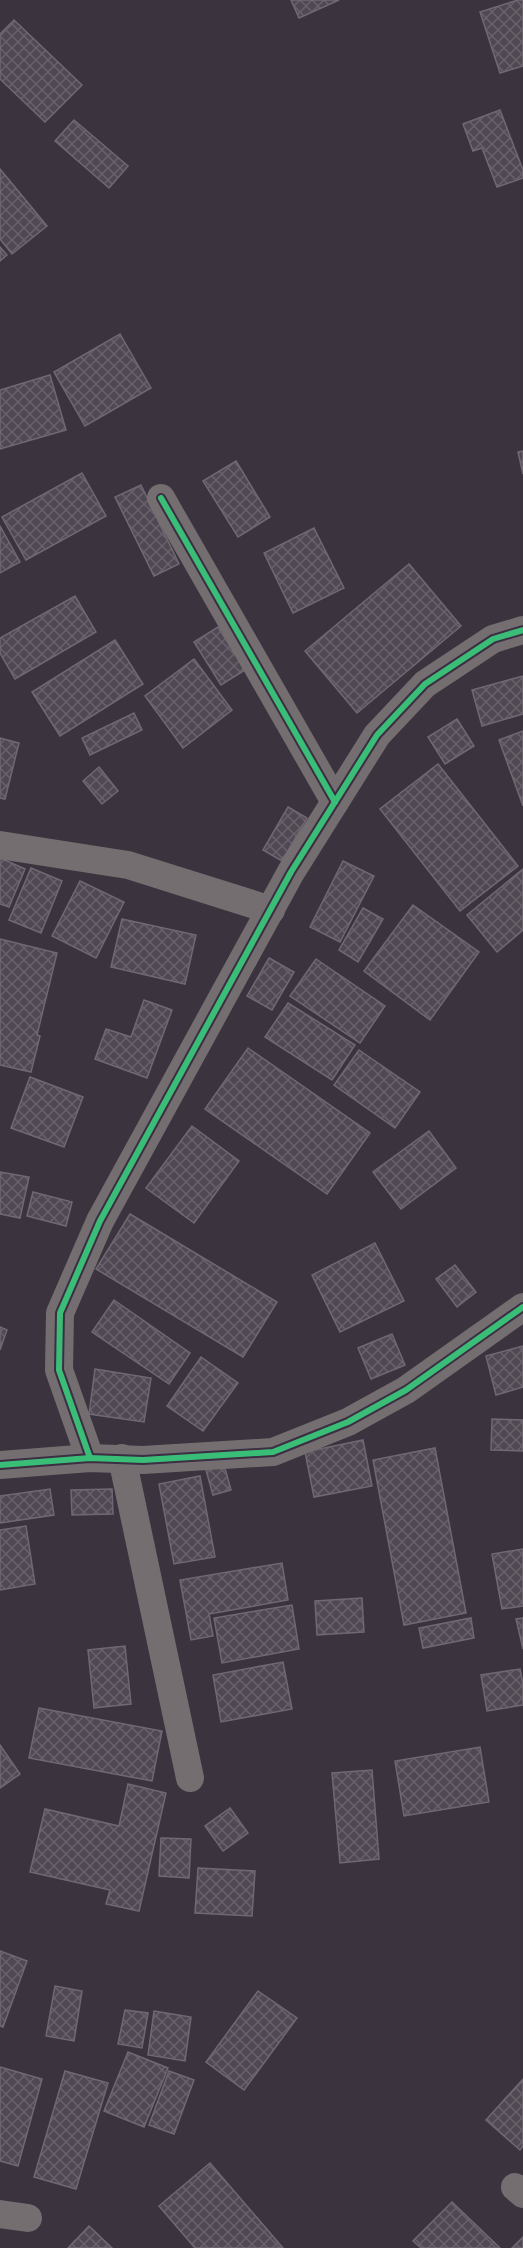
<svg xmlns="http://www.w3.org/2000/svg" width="523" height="2248" font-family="'Source Sans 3',sans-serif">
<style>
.building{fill:url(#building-cross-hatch);stroke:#706973;stroke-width:1.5}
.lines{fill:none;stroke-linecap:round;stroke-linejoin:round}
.street{stroke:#746e71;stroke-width:28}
.cycleway-casing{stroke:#3c2e43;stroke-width:10}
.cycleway{stroke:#3abd76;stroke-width:6}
</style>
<defs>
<pattern id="building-cross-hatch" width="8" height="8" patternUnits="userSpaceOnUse" patternTransform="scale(1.5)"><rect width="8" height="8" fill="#504953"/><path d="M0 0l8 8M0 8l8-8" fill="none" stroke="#69626b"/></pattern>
</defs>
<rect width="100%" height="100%" fill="#3b333e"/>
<!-- building -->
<g class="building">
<polygon points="291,0 339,0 299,18"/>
<polygon points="518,0 523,0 523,66 500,73 480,12"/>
<polygon points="14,20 82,85 45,122 0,79 0,34"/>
<polygon points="500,110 523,170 523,178 497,187 482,148 473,151 463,124"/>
<polygon points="74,120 128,166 109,188 55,141"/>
<polygon points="0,169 47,226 12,254 0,239"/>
<polygon points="0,247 7,255 0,261"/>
<polygon points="120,334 151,388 85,426 54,372"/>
<polygon points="50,375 66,430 0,449 0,390"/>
<polygon points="523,451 523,474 518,452"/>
<polygon points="236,461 270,517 238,537 203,481"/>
<polygon points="82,473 106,516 26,560 2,517"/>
<polygon points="141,485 179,564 154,576 115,497"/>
<polygon points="0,526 20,562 0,573"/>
<polygon points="314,528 344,588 293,613 264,553"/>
<polygon points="409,564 461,626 357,713 305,651"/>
<polygon points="75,596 96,632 15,679 0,653 0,638"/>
<polygon points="218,627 245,670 221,685 194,642"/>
<polygon points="115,640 143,684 60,736 32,692"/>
<polygon points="194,659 232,710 183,748 145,696"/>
<polygon points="523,676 523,714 482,726 472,690"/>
<polygon points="134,713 142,730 90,755 82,738"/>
<polygon points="457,719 474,746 445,764 428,737"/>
<polygon points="523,731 523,806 499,740"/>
<polygon points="0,738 19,743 5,799 0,798"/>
<polygon points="438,764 518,866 460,911 380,809"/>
<polygon points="99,767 118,791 102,804 83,781"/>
<polygon points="288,807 307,818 282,861 263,850"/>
<polygon points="0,858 25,869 9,907 0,904"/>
<polygon points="343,861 374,876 340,942 310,927"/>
<polygon points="31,868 62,881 41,933 9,920"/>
<polygon points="523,869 523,930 497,952 467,915"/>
<polygon points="80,881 124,902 96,958 52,936"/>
<polygon points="413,905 479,952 430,1020 364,971"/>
<polygon points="363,908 383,919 358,962 339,950"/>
<polygon points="122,919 196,935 185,984 111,967"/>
<polygon points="0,939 57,953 37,1035 40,1036 31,1072 0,1065"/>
<polygon points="269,958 294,972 272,1010 247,996"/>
<polygon points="316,959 385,1006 360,1043 290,996"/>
<polygon points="144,1000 172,1010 147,1078 95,1059 106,1029 131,1037"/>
<polygon points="288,1003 355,1045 332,1080 265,1037"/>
<polygon points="248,1048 370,1133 327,1194 205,1109"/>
<polygon points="359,1050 420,1092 395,1128 334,1085"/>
<polygon points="30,1077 83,1097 64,1147 11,1128"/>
<polygon points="192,1126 239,1161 194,1223 146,1188"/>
<polygon points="429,1131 456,1168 401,1209 373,1172"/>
<polygon points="0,1172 29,1177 20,1218 0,1214"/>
<polygon points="33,1192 72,1202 66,1226 27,1216"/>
<polygon points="130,1214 277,1302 243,1357 96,1269"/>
<polygon points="375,1243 404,1301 340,1332 312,1275"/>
<polygon points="455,1265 476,1292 457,1307 436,1279"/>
<polygon points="114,1300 190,1353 169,1384 92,1332"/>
<polygon points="0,1327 7,1330 0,1350"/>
<polygon points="392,1334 405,1365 371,1379 358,1348"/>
<polygon points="523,1346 523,1387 496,1395 486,1356"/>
<polygon points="201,1357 238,1383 203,1431 167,1406"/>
<polygon points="95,1369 151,1378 144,1422 89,1414"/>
<polygon points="492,1419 523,1420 523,1451 491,1450"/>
<polygon points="363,1440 372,1486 314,1497 305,1452"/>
<polygon points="435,1448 466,1613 404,1625 373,1460"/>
<polygon points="224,1465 231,1490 213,1495 206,1470"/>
<polygon points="200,1476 215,1557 174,1564 159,1484"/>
<polygon points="50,1489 54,1515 0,1523 0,1496"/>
<polygon points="112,1489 113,1514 72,1515 71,1490"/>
<polygon points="26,1526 35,1584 0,1590 0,1530"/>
<polygon points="523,1549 523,1606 502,1609 492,1554"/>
<polygon points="282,1563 288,1600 209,1614 213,1636 191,1640 180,1580"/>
<polygon points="362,1598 364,1632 317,1635 315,1601"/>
<polygon points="292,1605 299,1649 222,1663 214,1618"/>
<polygon points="471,1618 474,1638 423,1648 419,1628"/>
<polygon points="523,1618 523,1649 516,1619"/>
<polygon points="125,1646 131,1704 94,1708 88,1650"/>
<polygon points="283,1662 292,1709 221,1722 213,1675"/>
<polygon points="520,1669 523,1684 523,1705 487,1711 481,1675"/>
<polygon points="39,1708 162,1731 152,1781 29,1758"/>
<polygon points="0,1745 20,1774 0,1788"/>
<polygon points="480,1747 489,1802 404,1816 395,1761"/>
<polygon points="372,1770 379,1859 340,1863 332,1773"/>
<polygon points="128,1784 166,1793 139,1911 106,1904 110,1890 30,1872 45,1809 119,1826"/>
<polygon points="230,1808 248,1833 223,1851 205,1826"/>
<polygon points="161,1838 191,1839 189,1878 159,1876"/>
<polygon points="198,1868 255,1871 252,1916 195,1913"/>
<polygon points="0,1951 27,1961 3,2027 0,2026"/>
<polygon points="55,1986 82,1991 74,2041 46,2036"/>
<polygon points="258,1991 297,2018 244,2090 206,2062"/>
<polygon points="125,2010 148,2013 142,2048 118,2044"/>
<polygon points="154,2011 191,2017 185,2061 148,2055"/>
<polygon points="128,2052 168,2068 144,2127 104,2111"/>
<polygon points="0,2067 42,2079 18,2166 0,2161"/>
<polygon points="65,2071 108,2083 76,2189 34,2177"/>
<polygon points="169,2071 194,2080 174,2134 149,2125"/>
<polygon points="523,2079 523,2146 520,2150 486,2120"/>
<polygon points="210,2163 283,2248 195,2248 159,2206"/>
<polygon points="452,2202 500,2248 421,2248 413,2241"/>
<polygon points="89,2226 112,2248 68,2248"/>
<polygon points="523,2237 523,2248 512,2248"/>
</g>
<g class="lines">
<!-- street -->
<g class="street">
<polyline points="161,498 335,802"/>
<polyline points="0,845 128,865 271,910"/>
<polyline points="90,1458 59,1370 60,1313 100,1221 291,872 377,735 425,684 493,639 523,630"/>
<polyline points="122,1458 190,1778"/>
<polyline points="0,1465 90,1458 143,1460 273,1452 348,1422 406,1390 523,1307"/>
<polyline points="515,2187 523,2194"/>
<polyline points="0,2214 28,2218"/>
</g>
<defs>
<g id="cycleway">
<polyline points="161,498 335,802"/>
<polyline points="90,1458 59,1370 60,1313 100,1221 291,872 377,735 425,684 493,639 523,630"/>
<polyline points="0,1465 90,1458 143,1460 273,1452 348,1422 406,1390 523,1307"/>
</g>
</defs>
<!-- cycleway casing -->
<use href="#cycleway" class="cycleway-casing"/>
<!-- cycleway -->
<use href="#cycleway" class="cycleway"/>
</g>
</svg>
